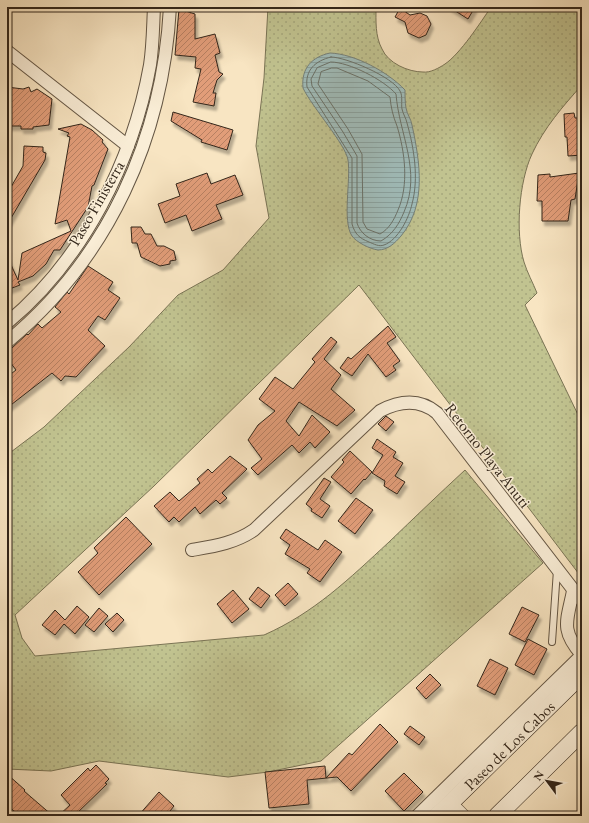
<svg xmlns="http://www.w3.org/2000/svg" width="589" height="823" font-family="'EB Garamond',serif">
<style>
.grass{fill:url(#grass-dots);stroke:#7a7455}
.water{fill:url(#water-rules);stroke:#74817b}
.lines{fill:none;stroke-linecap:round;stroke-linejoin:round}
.shore{stroke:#6a726a;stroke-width:1}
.building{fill:url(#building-hatch);stroke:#33261a;filter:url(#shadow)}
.service-casing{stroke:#645644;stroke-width:8}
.minor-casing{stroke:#645644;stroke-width:14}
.tertiary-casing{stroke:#645644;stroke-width:16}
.secondary-casing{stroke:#33261a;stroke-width:18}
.service{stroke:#faeed7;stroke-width:6}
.minor{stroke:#faeed7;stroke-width:12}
.tertiary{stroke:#faeed7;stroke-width:15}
.secondary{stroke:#faeed7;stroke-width:17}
.labels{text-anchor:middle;stroke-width:3;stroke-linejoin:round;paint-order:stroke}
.street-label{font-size:16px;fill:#33261a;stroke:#faeed7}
</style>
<defs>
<pattern id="grass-dots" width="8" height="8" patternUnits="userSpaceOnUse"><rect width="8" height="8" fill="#c1c390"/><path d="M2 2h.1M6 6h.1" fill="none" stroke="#a6a77c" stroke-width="1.8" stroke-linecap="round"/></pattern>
<pattern id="water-rules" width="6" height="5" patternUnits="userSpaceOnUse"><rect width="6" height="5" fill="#a0bdbb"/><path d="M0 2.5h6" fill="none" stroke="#8aa2a0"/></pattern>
<pattern id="building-hatch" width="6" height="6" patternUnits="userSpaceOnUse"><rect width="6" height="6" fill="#e19d79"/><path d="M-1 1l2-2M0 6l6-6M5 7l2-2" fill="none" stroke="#b78062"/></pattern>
<filter id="shadow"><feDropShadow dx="2.5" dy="4.5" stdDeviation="1" flood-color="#0004"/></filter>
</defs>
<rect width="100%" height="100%" fill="#f8e5c2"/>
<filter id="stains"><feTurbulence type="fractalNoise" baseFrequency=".005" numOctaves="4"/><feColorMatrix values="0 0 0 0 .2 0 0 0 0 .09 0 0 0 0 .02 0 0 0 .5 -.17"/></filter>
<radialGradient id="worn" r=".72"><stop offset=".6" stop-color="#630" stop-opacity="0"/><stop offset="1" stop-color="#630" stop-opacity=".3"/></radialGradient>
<!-- grass -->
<path class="grass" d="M 268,7 L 376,7 C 376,21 375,36 382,49 C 388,63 408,72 423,72 C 430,73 439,68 445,64 C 460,54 481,22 491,7 L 582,7 L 582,85 C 563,106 544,128 532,154 C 519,182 515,232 524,262 C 527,272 533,283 537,293 L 525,305 L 582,423 L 582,578 L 359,285 L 154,486 L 15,615 L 22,638 L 35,656 L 264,635 C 314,613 349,579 389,542 C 414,518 439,494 465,470 L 543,563 L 321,761 L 268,772 L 228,777 L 99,761 L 51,771 L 7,769 L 7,455 L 44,427 L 129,347 L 178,295 L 223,270 L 269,218 L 256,146 L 264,78 Z"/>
<!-- water -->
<path class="water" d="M 330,53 C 355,54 388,72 405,90 C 405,96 405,102 406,108 C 407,114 411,119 412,125 C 420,162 427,205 401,236 C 395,243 388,250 378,250 C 370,249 356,242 352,236 C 342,221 351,180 348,160 C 346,145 312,107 303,88 C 301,68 312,57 330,53 Z"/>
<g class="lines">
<!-- shore -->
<g class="shore">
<path d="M 331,57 C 346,57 393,77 400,91 C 403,96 401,104 402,109 C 403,114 406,118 407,123 C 414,148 419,178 412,204 C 409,218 398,240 384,245 C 379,247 374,244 369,242 C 359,238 355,234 352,224 L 352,158 L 307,87 C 305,70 315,61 331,57 Z"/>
<path d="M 331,62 C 349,62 384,80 396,94 C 399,134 422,171 404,212 C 399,224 393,234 381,241 C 370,241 360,233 357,223 L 357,156 L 343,132 L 312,86 L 311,79 L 317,68 Z"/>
<path d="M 332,68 L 337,68 L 368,81 L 390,97 C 391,108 393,116 397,126 C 405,152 409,185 398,210 C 394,220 389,229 380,234 L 367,229 L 363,222 L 362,154 L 348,129 L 318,84 L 321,72 Z"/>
</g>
</g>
<!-- building -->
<g class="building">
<polygon points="449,7 475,7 468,19"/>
<polygon points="400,8 410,15 420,13 427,16 431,24 426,35 419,38 408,33 405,22 395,17"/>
<polygon points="179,9 195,14 195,39 215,34 220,53 215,55 219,72 223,74 217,80 213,93 216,93 214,106 193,102 201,69 195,68 196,57 175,55"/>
<polygon points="7,87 23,89 29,87 31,92 37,89 52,99 49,125 33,127 33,129 21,129 21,126 7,126"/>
<polygon points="173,112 233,130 227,150 201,142 202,140 171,121"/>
<polygon points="574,113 575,118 582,118 582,155 568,156 567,137 565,137 564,114"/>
<polygon points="81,124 92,130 103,140 102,142 108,149 94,185 92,186 88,207 60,250 54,250 46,264 33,276 18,282 20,285 7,290 7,256 18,280 22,253 71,231 67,220 55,224 70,137 67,136 69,133 58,129"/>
<polygon points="24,146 43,147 43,152 46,153 45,160 7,225 7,194 23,166"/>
<polygon points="207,173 211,184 235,175 243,195 216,205 222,219 192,231 186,215 165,223 158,204 180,196 176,184"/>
<polygon points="579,173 575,199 571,200 568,221 542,221 542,201 537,201 538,175 550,174 550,177"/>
<polygon points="131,227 141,227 145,234 151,234 157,246 164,246 174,251 176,260 170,261 170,264 160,266 141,257 137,243 132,243"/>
<polygon points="88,266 113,282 108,290 120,298 105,320 98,316 88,330 105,346 76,377 65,376 61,381 52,373 7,408 7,377 16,370 7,358 7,349 12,348 27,334 28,335 38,324 42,328 61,312 55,307 67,292 69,294"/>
<polygon points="388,326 396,337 387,343 400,361 393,366 396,370 386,377 368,354 352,376 340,368 348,357 351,359"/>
<polygon points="331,337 337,342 324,359 341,375 331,389 355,410 337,426 299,402 286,421 299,436 312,415 330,432 315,448 310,442 299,453 292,445 258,475 251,468 262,459 248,440 258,425 275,411 259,399 275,377 293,389 315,362 312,359"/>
<polygon points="386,416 394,422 386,431 378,424"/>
<polygon points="377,439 396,452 393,457 403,463 395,476 405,482 397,494 384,486 385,481 372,473 383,455 372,448"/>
<polygon points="350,451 372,472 365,480 364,479 351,494 331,477 344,462 342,460"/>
<polygon points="230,456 247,469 222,493 227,498 220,504 216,500 200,514 195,507 179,522 174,517 169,522 154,506 170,492 179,501 200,483 197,479 208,469 212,473"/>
<polygon points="324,478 331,482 320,499 330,506 322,518 311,511 312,509 306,504"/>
<polygon points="356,498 373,510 355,534 338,521"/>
<polygon points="126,517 152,544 99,595 78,572 98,553 94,548"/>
<polygon points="286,529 318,550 325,540 342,552 320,582 307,573 310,569 285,554 290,545 280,538"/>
<polygon points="288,583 298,594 285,606 275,595"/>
<polygon points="258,587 270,596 261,608 249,599"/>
<polygon points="233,590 249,609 232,623 217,604"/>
<polygon points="77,606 89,617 75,634 64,624 55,635 42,625 55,610 65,620"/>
<polygon points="522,607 539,615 525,642 509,634"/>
<polygon points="99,608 108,616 94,632 85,625"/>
<polygon points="117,613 124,620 113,632 105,624"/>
<polygon points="528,639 547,649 534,675 515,665"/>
<polygon points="490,659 508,668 495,695 477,686"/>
<polygon points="430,674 441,685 426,699 416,688"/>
<polygon points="380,724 398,742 351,791 337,777 307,780 309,804 269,808 265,772 325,766 326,778 349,753 352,755"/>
<polygon points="410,726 425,737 419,745 404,734"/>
<polygon points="96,765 109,779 105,783 107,784 74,816 58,816 70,805 61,795 88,768 90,771"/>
<polygon points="404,773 423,792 404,811 385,791"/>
<polygon points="7,774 25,790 24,791 53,816 20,816 7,805"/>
<polygon points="159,792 174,806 166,816 138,816"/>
</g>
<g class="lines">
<defs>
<g id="service">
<polyline points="552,642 557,570"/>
<polyline points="251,815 252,816"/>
</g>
<g id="minor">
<polyline points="7,51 128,146"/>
<path d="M 7,323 C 83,260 133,161 150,65 C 153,46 153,26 154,7"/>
<path d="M 7,342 C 109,258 163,137 170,7"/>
<path d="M 192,550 C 215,546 235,543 254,530 L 380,411 C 399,401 419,398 437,413 L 582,601"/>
<path d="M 573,591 C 567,621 560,630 582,655"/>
<polyline points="417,816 582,655"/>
</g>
<polyline id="tertiary" points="450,804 462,816"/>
<g id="secondary">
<path id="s1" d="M 437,816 L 582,674"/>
<polyline points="497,816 582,732"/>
</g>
</defs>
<!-- service casing -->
<use href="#service" class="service-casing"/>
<!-- minor casing -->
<use href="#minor" class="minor-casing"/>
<!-- tertiary casing -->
<use href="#tertiary" class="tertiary-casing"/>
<!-- secondary casing -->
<use href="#secondary" class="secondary-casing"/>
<!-- service -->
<use href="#service" class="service"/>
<!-- minor -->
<use href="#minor" class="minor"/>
<!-- tertiary -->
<use href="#tertiary" class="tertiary"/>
<!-- secondary -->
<use href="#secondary" class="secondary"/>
</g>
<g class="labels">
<!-- street labels -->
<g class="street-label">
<text transform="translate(96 203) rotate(-60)" y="6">Paseo Finisterra</text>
<text transform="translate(488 455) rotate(52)" y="6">Retorno Playa Anuti</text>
<text dy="6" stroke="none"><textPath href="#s1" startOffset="101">Paseo de Los Cabos</textPath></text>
</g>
</g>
<!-- margin -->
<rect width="589" height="823" fill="none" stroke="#f8e5c2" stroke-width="24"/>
<rect x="8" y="8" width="573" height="807" fill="none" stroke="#33261a" stroke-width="2"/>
<rect x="12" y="12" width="565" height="799" fill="none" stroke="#33261a"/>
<!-- north arrow -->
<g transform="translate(547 781) rotate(302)" stroke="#faeed7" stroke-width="3" paint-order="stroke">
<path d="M0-3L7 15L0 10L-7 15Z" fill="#33261a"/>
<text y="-6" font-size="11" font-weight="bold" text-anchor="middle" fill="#33261a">N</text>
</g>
<rect width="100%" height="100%" filter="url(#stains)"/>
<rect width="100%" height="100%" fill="url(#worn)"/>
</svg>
